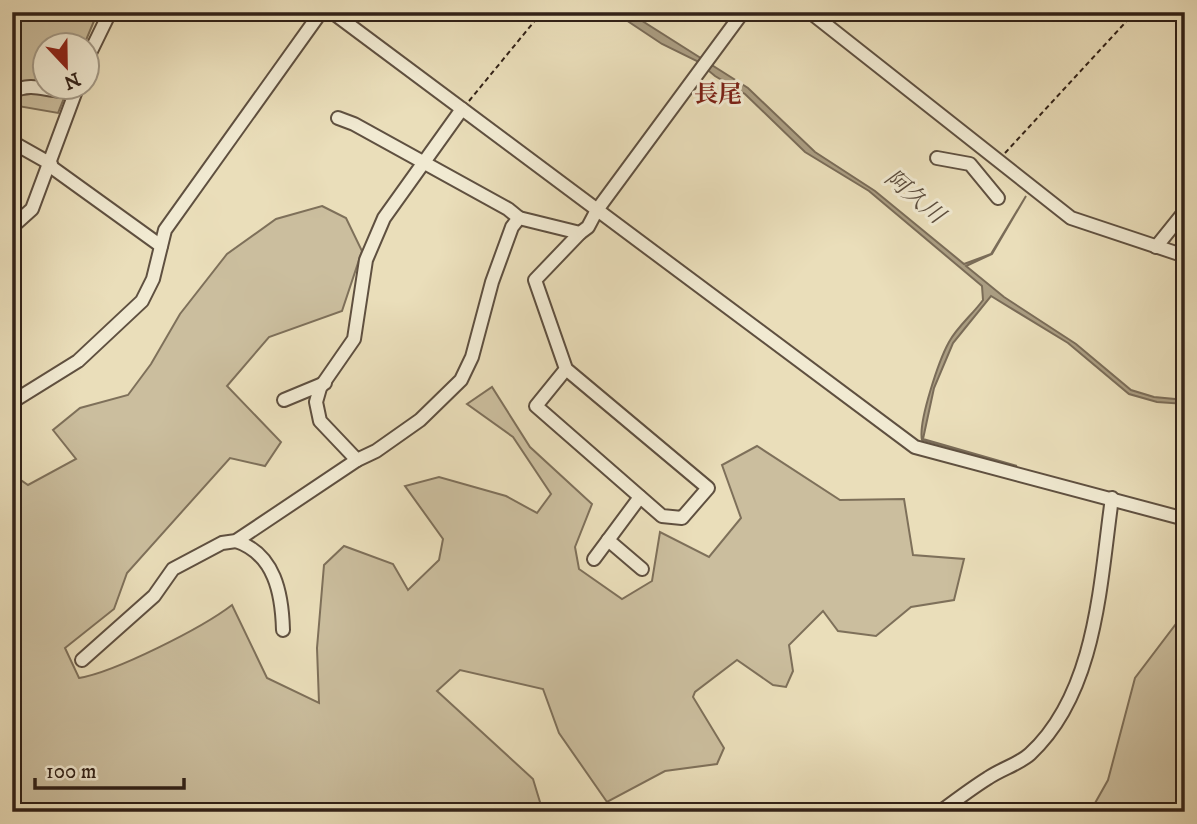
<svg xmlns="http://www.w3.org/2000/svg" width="1197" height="824" font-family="'IM FELL DW Pica','Noto Serif JP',serif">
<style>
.green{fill:#cbbe9e;stroke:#7e705a;stroke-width:2}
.water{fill:#ab9e83;stroke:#7a6c58;stroke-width:2}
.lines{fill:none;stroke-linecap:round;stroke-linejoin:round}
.minor-casing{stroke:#5f5040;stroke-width:16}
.path{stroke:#312117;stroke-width:2;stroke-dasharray:5 3.5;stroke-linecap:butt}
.minor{stroke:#f1ead2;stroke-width:12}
.labels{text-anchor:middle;stroke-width:6;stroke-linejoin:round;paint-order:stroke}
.water-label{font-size:23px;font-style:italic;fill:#5c4d3d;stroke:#f1ead2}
.quarter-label{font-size:24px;font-weight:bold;fill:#7a1f14;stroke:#f1ead2}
</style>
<rect width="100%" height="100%" fill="#eadeba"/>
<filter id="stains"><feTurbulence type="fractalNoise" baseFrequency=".00286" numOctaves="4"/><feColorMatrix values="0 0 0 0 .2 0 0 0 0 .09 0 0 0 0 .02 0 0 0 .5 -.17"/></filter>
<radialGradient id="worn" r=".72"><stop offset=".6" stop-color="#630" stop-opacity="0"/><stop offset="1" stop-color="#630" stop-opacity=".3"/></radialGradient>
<!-- green -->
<g class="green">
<polygon points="12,12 71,12 94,21 84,45 46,46 46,88 68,88 58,113 12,105"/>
<path d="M 322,206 L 346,218 L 362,251 L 342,311 L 269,337 L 227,386 L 281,442 L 265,466 L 230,458 L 127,573 L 114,609 L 65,648 L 79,678 C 115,672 202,628 232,605 L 267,678 L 319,703 L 317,648 L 324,565 L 344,546 L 393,564 L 408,590 L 439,560 L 443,539 L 405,486 L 439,477 L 506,496 L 537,513 L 551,494 L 513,437 L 467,404 L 492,387 L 530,447 L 592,504 L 575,547 L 579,569 L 622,599 L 652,581 L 660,532 L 709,557 L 741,518 L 722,465 L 757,446 L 840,500 L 904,499 L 913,555 L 964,559 L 954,600 L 911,607 L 876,636 L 838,631 L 823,611 L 789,645 L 793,671 L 786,687 L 773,685 L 737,660 L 695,692 L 693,697 L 724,748 L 717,764 L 665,771 L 607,802 L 559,733 L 543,689 L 460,670 L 437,691 L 533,779 L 543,812 L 12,812 L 12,474 L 28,485 L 76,459 L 53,430 L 80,408 L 128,395 L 151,364 L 180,314 L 227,254 L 276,219 Z"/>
<polygon points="1185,612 1185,812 1090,812 1108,780 1135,678"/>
</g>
<!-- water -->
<path class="water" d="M 614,12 L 628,12 L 748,88 L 815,152 L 875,191 L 964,264 L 991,254 L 1026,196 L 992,254 L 966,266 L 1004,297 L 1076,344 L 1131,390 L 1154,397 L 1185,400 L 1185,404 L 1157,402 L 1129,394 L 1068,343 L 991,296 L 953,343 L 934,388 L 923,439 L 1017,466 L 922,440 C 918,422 939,360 949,342 C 957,327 973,314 983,300 L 982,286 L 869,191 L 805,152 L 745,94 L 715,76 L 697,61 L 662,44 Z"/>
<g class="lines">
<defs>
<g id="minor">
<polyline points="332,12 915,447 1185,519"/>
<polyline points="810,12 1071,218 1185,256"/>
<polyline points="88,57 110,12"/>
<path d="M 12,92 C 37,79 52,97 74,88"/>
<polyline points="462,109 384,218 366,260 354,339 320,388 316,402 320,421 357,460 376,451 420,420 461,380 472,357 492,282 512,227 519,218 580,233 588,227 597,210 743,12"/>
<polyline points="338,118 354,124 508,209 519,218"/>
<polyline points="12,142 51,164"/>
<polyline points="937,158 970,164 998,198"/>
<polyline points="50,166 161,246"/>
<polyline points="12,227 32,209 77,88"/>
<polyline points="1156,247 1185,211"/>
<polyline points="566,369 708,488 682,518 662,516 536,406 566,369 535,280 580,233"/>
<polyline points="284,400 325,383"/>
<polyline points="12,402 78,361 142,301 153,279 165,230 321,12"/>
<polyline points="608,540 642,569"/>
<path d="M 236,541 C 275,554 282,594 283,630"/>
<polyline points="594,559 640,497"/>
<polyline points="82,660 154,596 173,569 222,543 236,541 357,460"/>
<path d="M 940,812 C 956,800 972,788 988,778 C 1001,769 1019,764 1030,754 C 1097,692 1100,582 1112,498"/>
</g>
</defs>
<!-- minor casing -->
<use href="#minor" class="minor-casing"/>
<!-- path -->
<g class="path">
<polyline points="469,101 542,12"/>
<polyline points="1005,153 1135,12"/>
</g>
<!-- minor -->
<use href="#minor" class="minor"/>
</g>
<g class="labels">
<!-- water labels -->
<g class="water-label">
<text transform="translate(915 196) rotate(40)" y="8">阿久川</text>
</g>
<!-- quarter labels -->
<g class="quarter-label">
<text x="718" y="102">長尾</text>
</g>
</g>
<!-- margin -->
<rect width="1197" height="824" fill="none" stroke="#eadeba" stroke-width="42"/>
<rect x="14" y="14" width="1169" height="796" fill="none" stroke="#312117" stroke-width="3.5"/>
<rect x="21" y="21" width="1155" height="782" fill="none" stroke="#312117" stroke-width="2"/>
<!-- north arrow -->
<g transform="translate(66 66) rotate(158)"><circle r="33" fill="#f1ead2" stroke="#a49a87" stroke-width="2"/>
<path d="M0-5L12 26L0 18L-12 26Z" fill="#8f2418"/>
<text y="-10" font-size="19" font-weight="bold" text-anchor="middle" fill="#312117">N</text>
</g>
<!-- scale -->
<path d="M35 778v10h149v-10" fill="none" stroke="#312117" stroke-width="3.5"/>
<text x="46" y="778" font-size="21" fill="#312117" stroke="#f1ead2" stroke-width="5" paint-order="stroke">100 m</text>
<rect width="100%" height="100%" filter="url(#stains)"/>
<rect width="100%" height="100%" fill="url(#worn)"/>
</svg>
